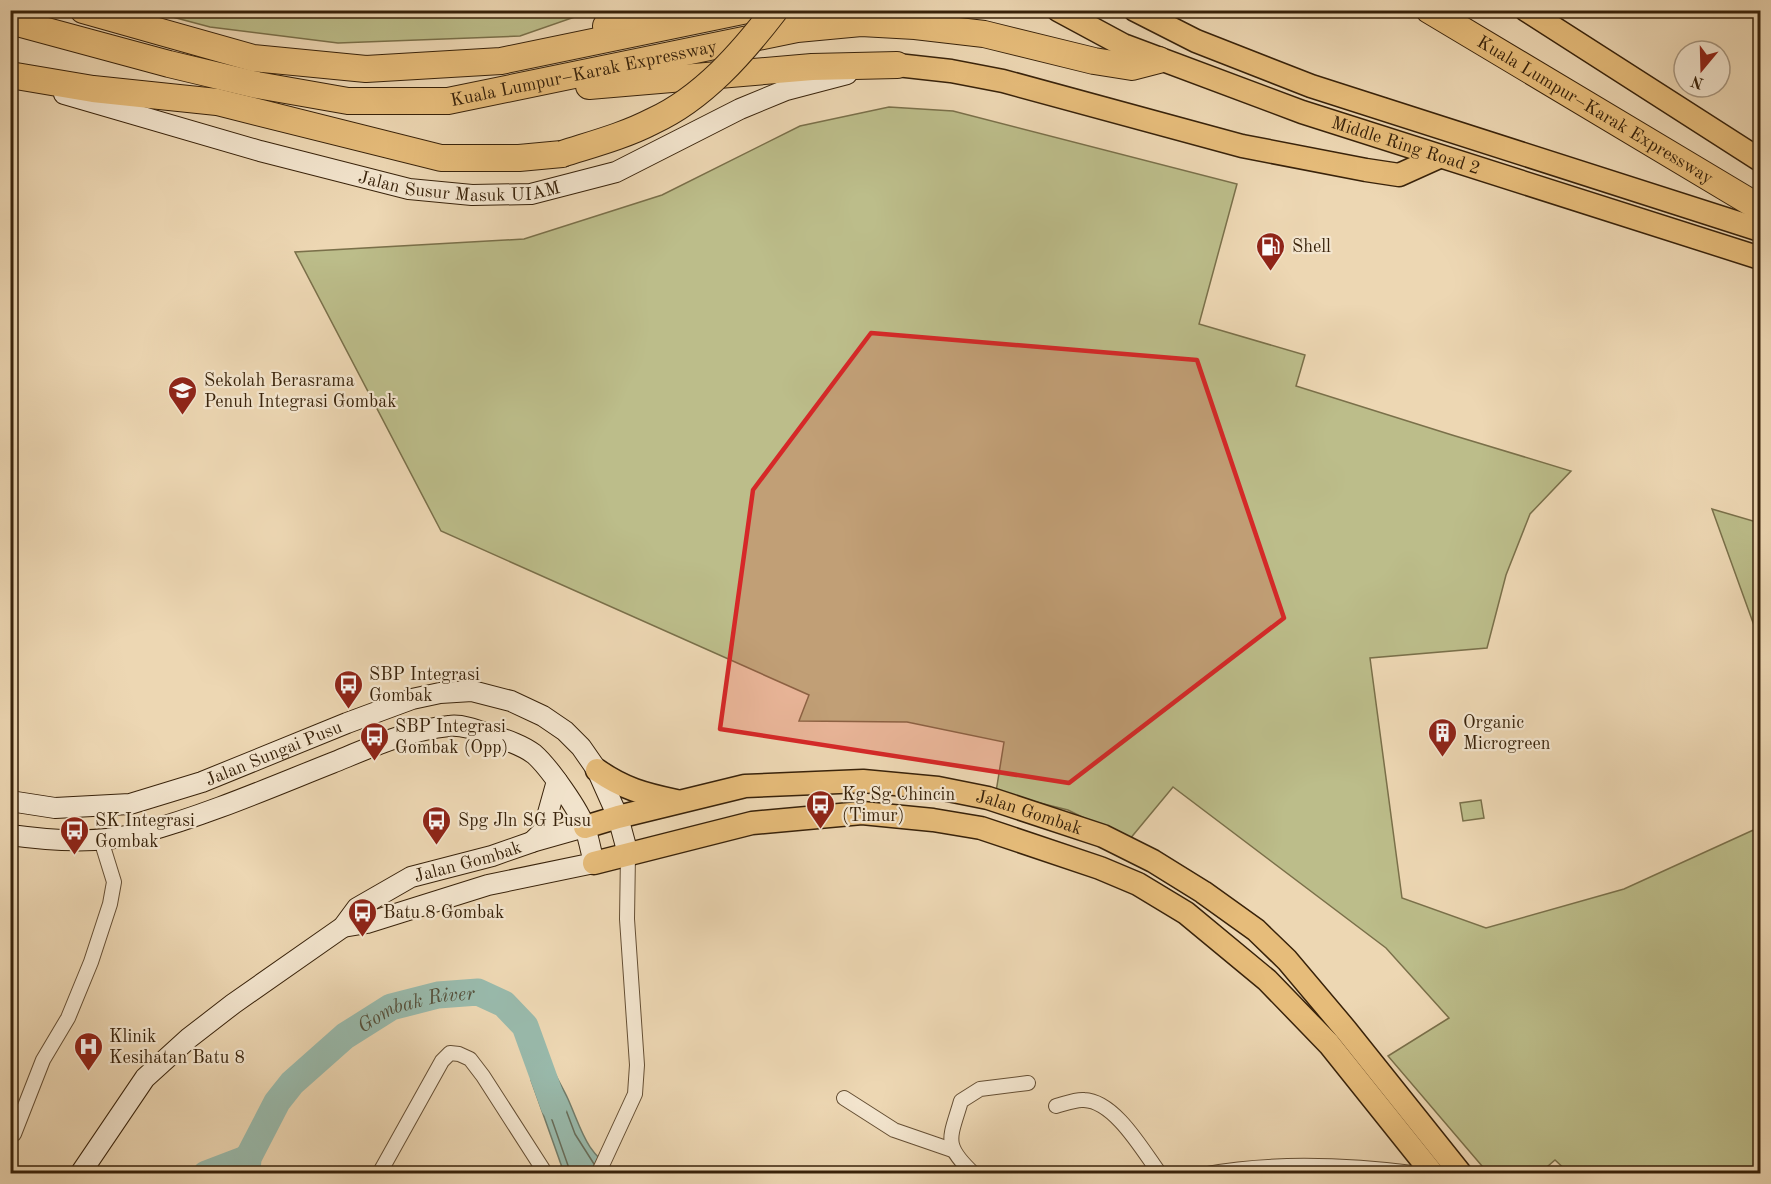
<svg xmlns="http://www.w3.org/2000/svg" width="1771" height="1184" font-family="'Old Standard TT',serif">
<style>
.green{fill:#bcbd8a;stroke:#7a704a;stroke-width:1.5}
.water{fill:#99baac;stroke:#727d6b;stroke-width:1.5}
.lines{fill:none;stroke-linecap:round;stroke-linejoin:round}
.shore{stroke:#686e5b;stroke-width:1.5}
.river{stroke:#99baac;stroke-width:27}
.minor-casing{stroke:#654f34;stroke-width:16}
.secondary-casing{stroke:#38220a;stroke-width:22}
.primary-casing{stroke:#38220a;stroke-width:25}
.trunk-casing{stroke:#38220a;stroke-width:25}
.motorway-casing{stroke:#38220a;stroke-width:28}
.minor{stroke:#f3e5ce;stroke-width:14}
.secondary{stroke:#f3e5ce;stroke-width:20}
.primary{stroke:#e6bc7a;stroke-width:22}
.trunk{stroke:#e6bc7a;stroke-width:22}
.motorway{stroke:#e6bc7a;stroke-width:26}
.motorway-bridge-casing{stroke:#38220a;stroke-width:28;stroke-linecap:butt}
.motorway-bridge{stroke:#e6bc7a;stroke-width:26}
.marked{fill:#d62828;fill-opacity:0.2;stroke:#d62828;stroke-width:4.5;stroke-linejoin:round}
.labels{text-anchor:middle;stroke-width:4.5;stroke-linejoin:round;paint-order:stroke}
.street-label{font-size:18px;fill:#38220a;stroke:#f3e5ce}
.poi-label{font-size:18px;fill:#38220a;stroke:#f3e5ce;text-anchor:start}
.water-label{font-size:20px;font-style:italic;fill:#55503b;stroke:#f3e5ce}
</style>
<rect width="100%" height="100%" fill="#edd7b3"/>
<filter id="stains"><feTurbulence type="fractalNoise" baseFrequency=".00333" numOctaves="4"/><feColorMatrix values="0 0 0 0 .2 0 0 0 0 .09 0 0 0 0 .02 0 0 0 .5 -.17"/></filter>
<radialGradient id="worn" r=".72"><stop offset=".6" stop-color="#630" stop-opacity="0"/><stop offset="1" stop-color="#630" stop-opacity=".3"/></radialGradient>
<!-- green -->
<g class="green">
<polygon points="150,11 592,10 592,11 520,36 338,43 210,27"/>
<polygon points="889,107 953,111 1237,184 1199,324 1305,355 1296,386 1452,435 1571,471 1530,514 1506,575 1487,648 1370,658 1402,898 1486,928 1624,889 1760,827 1760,1173 1569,1173 1555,1160 1540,1173 1488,1173 1388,1056 1449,1018 1386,948 1173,787 1129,840 1068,810 996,792 1004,742 907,722 799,721 809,695 441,531 295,252 524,239 662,195 800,126"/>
<polygon points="1712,509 1760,523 1760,642"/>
<polygon points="1481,800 1484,818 1463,821 1460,803"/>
</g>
<!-- water -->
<path class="water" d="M 551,1065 C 556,1077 563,1088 568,1099 C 583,1133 585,1151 617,1173 L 567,1173 L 563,1170 L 531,1080 Z"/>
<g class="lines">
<!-- shore -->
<polyline class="shore" points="571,1174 539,1083 546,1075 550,1077 563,1102 575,1134 594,1164"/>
<!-- river -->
<g class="river">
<polyline points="206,1174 248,1158"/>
<path id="s1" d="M 247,1174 L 248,1158 L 277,1102 L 292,1083 L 345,1036 L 391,1007 L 438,995 L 478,992 L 504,1004 L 525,1026 L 554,1106"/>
</g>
<defs>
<g id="minor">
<polyline points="844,1098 894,1130 952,1150"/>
<path d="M 1056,1106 C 1064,1104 1076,1099 1084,1100 C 1115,1101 1143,1151 1160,1174"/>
<polyline points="14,1134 43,1060 68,1018 91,962 110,904 114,882 101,840"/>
<polyline points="379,1174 442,1061 450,1053 459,1054 470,1059 483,1076 546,1174"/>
<polyline points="598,1174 635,1094 637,1065 627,919 628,854"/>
<path d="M 974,1174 C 942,1144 950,1139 961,1101 L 980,1089 L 1028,1083"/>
<path d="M 1207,1174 C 1277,1161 1351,1165 1421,1174"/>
</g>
<g id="secondary">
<path id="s2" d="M 64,94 L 260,151 L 409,189 L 472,195 L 531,194 L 616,172 L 740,109 L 786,90 L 847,74"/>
<path id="s3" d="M 10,801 L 55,808 L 130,804 L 202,782 L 347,723 L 412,699 L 440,693 L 472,691 L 511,701 L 543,716 L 565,731 L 581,747 L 597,770 L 618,817 L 628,854"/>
<path d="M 10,835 C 55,841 97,844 141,833 C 207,815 269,788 332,763 C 369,748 408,730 449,726 C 461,724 477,730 488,734 C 503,739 521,744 534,754 C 548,766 580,811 585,828 C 589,839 591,852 594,863 L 488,885 L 367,923 L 343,927"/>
<polyline points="532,842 543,831 557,781"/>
<path id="s4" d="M 80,1174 L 145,1078 L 189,1038 L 233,1004 L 343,927 L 357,908 L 411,877 L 492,856 L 532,842 L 585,827"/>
</g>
<g id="primary">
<path d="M 597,770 C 624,789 644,794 676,801"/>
<path id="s5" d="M 585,827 L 618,817 L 745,786 L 863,781 L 938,788 L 988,798 L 1103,836 L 1153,861 L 1203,892 L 1256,930 L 1287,960 L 1346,1030 L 1461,1174"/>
<polyline points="594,863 752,823 862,813 933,820 981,828 1100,868 1138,884 1186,913 1267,980 1329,1044 1433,1174"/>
</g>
<g id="trunk">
<path id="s6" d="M 1058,10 L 1123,45 L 1302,112 L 1760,258"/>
<polyline points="1135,10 1196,41 1311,86 1760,230"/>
<polyline points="1526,10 1760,160"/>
<polyline points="897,65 951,71 1003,81 1242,146 1366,170 1399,175 1439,157"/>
</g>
<g id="motorway">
<polyline points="83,10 253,58 366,69 501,61 747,10"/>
<path id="s7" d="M 1429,10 L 1760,208"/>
<path id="s8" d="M 10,21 L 169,64 L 257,85 L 348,101 L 448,101 L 797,29 L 861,23 L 915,26 L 984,34 L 1094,61 L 1132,67 L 1159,60"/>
<polyline points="606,26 644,10"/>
<polyline points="10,75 93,89 217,102 441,158 519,158 562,154"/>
<polyline points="589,86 812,67 897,65"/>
</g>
</defs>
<!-- minor casing -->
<use href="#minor" class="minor-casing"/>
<!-- secondary casing -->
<use href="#secondary" class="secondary-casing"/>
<!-- primary casing -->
<use href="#primary" class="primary-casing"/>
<!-- trunk casing -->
<use href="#trunk" class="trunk-casing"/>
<!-- motorway casing -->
<use href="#motorway" class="motorway-casing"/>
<!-- minor -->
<use href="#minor" class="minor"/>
<!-- secondary -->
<use href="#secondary" class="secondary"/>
<!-- primary -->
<use href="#primary" class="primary"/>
<!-- trunk -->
<use href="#trunk" class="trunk"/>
<!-- motorway -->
<use href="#motorway" class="motorway"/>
<defs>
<path id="motorway-bridge" d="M 562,154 C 593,144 624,136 653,121 C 703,98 742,53 775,10"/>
</defs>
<!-- motorway-bridge casing -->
<use href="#motorway-bridge" class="motorway-bridge-casing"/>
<!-- motorway-bridge -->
<use href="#motorway-bridge" class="motorway-bridge"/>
</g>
<!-- marked area -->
<path class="marked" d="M 871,333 L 1197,360 L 1284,618 L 1069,783 L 720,729 L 753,490 Z"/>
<!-- icons -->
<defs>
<symbol id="fuel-pin" viewBox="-11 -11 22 30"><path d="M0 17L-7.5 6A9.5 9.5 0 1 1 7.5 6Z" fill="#8f2418" stroke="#f3e5ce"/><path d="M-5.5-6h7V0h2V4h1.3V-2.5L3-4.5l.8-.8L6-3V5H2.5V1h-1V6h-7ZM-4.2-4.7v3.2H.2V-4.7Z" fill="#fff"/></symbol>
<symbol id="school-pin" viewBox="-11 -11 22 30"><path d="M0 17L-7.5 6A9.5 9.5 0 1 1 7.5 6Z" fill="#8f2418" stroke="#f3e5ce"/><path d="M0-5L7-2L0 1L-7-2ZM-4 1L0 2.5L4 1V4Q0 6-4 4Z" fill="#fff"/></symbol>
<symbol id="bus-pin" viewBox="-11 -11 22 30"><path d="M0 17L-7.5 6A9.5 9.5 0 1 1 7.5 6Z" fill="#8f2418" stroke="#f3e5ce"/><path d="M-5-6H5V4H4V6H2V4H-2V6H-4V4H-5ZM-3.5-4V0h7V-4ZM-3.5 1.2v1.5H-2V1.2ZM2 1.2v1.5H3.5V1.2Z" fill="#fff"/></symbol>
<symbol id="building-pin" viewBox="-11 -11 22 30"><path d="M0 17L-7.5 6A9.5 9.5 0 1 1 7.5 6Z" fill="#8f2418" stroke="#f3e5ce"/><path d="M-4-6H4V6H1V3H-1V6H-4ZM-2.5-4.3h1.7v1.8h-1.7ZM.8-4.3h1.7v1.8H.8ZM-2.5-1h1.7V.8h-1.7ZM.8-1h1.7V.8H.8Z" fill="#fff"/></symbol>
<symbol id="hospital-pin" viewBox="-11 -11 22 30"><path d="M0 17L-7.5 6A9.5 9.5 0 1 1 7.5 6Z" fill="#8f2418" stroke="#f3e5ce"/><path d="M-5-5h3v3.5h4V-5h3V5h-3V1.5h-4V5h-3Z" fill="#fff"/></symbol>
</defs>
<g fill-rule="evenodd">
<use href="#fuel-pin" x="1254" y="230" width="33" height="45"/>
<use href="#school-pin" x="166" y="374" width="33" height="45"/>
<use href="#bus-pin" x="332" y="668" width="33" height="45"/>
<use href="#building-pin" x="1426" y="716" width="33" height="45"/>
<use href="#bus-pin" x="358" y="720" width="33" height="45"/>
<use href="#bus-pin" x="804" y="788" width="33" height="45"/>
<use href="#bus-pin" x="420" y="804" width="33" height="45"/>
<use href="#bus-pin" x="58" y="814" width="33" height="45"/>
<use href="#bus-pin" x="346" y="896" width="33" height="45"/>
<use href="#hospital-pin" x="72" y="1030" width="33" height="45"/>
</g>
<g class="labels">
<!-- street labels -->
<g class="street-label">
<text dy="6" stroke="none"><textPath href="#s8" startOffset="586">Kuala Lumpur–Karak Expressway</textPath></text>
<text dy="6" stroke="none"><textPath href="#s7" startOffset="194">Kuala Lumpur–Karak Expressway</textPath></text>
<text dy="6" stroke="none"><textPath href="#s6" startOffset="374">Middle Ring Road 2</textPath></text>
<text dy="6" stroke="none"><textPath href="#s2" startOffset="408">Jalan Susur Masuk UIAM</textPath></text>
<text dy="6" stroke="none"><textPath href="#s3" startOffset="273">Jalan Sungai Pusu</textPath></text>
<text dy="6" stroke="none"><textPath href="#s5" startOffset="453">Jalan Gombak</textPath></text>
<text dy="6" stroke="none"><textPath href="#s4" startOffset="510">Jalan Gombak</textPath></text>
</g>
<!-- poi labels -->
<g class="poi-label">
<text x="1292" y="252">Shell</text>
<text x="204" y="386">Sekolah Berasrama<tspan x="204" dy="21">Penuh Integrasi Gombak</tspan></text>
<text x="369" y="680">SBP Integrasi<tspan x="369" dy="21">Gombak</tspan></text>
<text x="1463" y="728">Organic<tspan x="1463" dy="21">Microgreen</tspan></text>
<text x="395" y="732">SBP Integrasi<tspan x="395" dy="21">Gombak (Opp)</tspan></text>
<text x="842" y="800">Kg Sg Chincin<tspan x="842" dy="21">(Timur)</tspan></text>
<text x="95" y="826">SK Integrasi<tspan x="95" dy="21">Gombak</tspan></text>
<text x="458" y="826">Spg Jln SG Pusu</text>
<text x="383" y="918">Batu 8 Gombak</text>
<text x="109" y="1042">Klinik<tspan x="109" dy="21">Kesihatan Batu 8</tspan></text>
</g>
<!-- water labels -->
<g class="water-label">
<text dy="7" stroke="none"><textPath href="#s1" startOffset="252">Gombak River</textPath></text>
</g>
</g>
<!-- margin -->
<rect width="1771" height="1184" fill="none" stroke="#edd7b3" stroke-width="36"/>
<rect x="12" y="12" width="1747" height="1160" fill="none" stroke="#38220a" stroke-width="3"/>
<rect x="18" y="18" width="1735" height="1148" fill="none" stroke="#38220a" stroke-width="1.5"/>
<!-- north arrow -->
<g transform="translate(1702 69) rotate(199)"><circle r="28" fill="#f3e5ce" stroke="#a89780" stroke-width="1.5"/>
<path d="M0-4.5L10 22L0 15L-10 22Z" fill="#8f2418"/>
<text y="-9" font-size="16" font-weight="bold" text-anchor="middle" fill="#38220a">N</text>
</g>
<rect width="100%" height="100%" filter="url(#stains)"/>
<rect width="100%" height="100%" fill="url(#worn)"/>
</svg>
